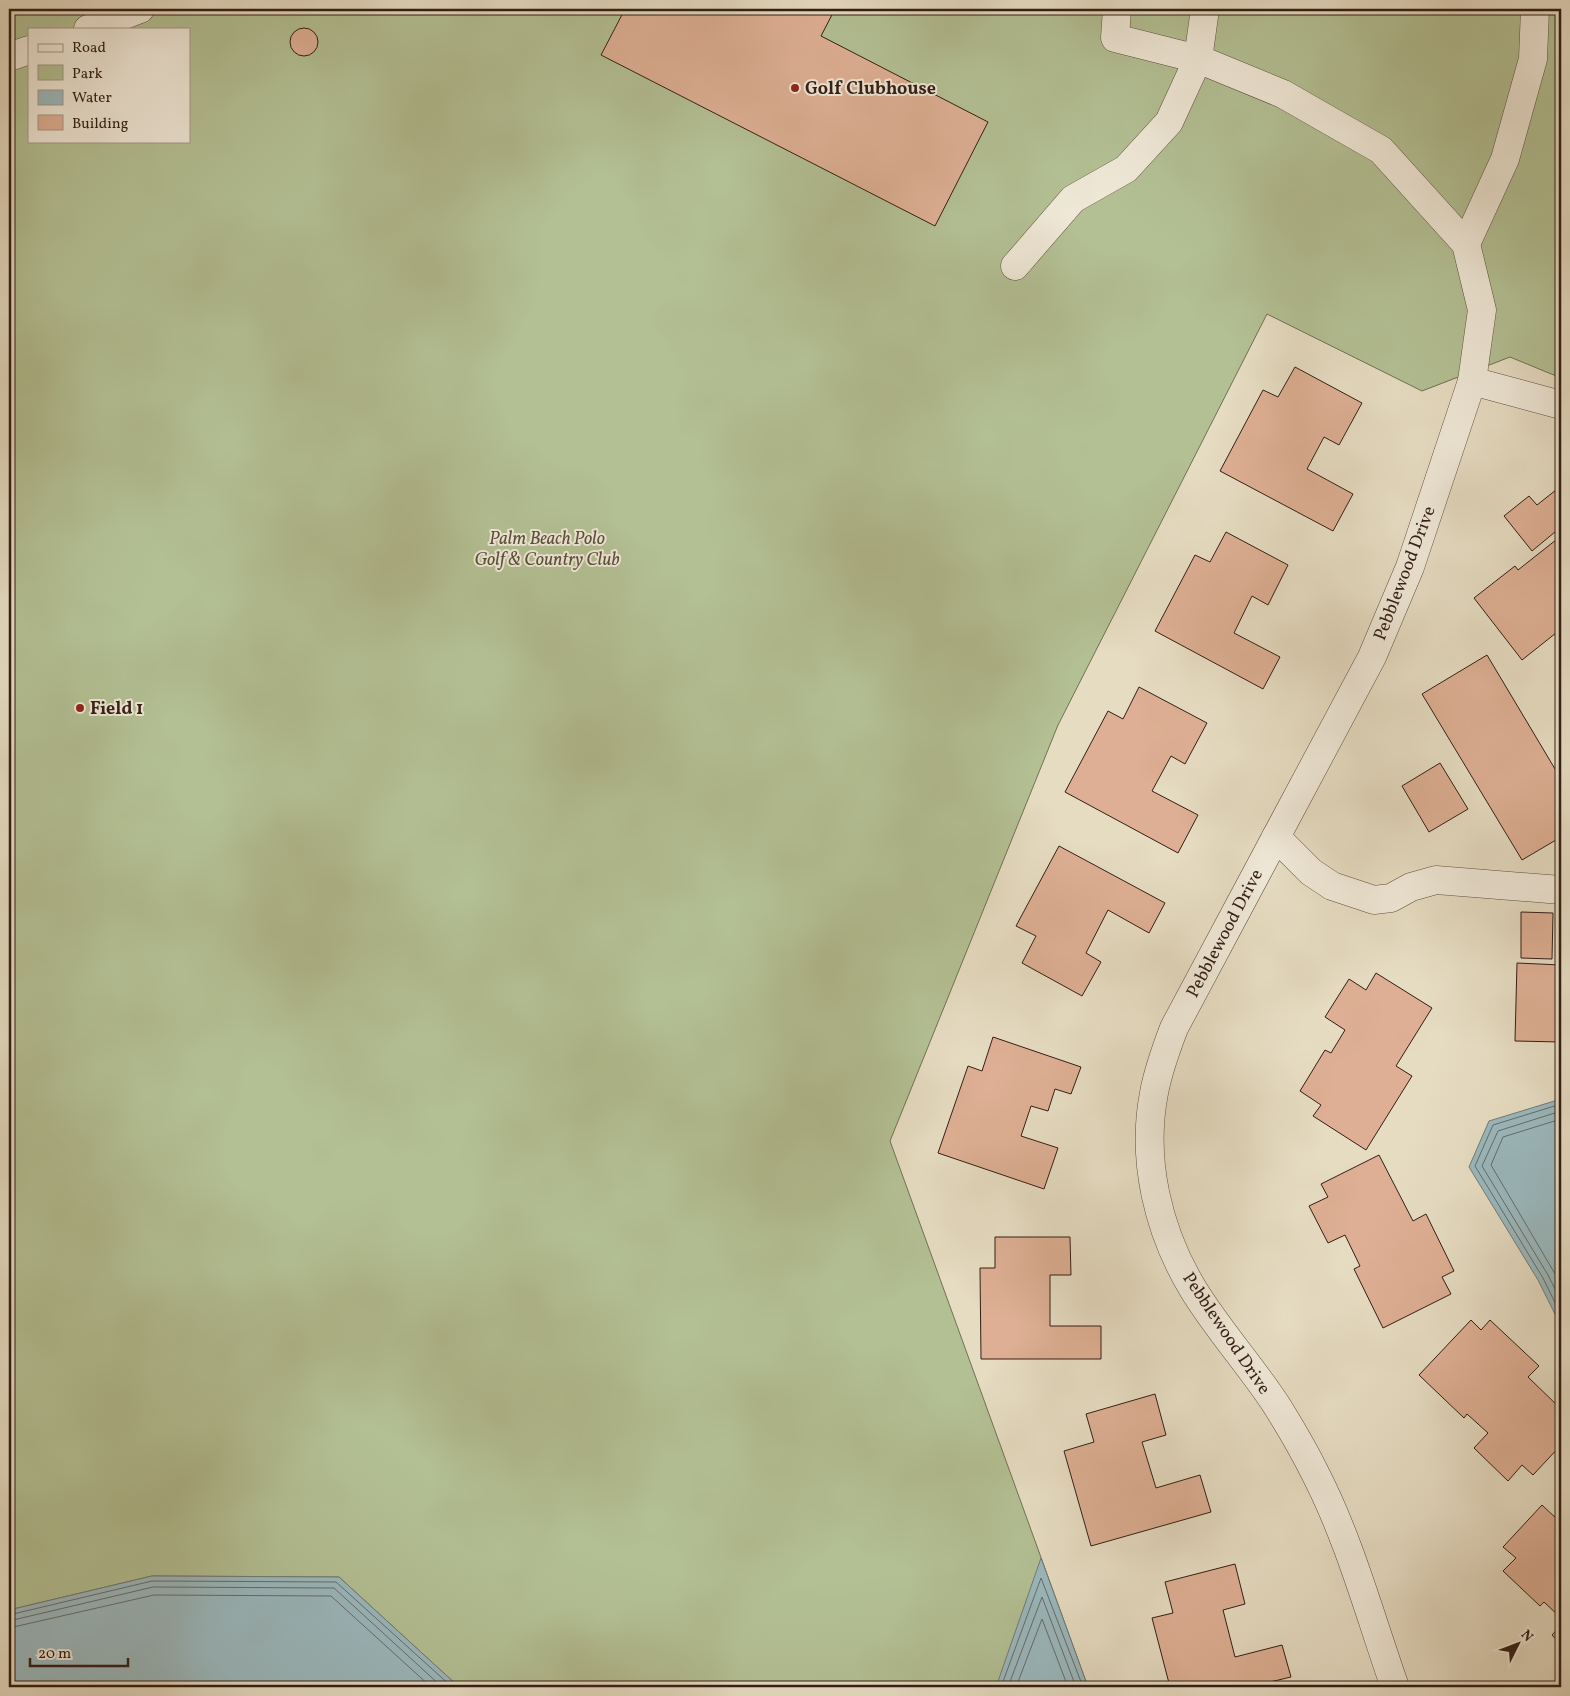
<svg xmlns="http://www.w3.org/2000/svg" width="1570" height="1696" font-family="Vollkorn,serif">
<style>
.green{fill:#b3c094;stroke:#736f54;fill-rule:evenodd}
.water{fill:#9bb9be;stroke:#717b7a}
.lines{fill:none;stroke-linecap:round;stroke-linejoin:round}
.shore{stroke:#676c6a;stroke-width:1}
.building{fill:#deaf94;stroke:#331e15}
.minor-casing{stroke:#604e40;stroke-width:29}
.minor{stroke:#efe8d7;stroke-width:28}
.poi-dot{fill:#8f2418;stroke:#efe8d7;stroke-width:2}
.labels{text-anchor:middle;stroke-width:4;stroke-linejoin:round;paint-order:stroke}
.poi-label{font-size:18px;font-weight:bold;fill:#331e15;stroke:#efe8d7;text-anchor:start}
.park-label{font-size:18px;font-style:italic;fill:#594f3b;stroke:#efe8d7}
.street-label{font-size:18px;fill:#331e15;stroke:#efe8d7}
</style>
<rect width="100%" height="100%" fill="#e6dcc2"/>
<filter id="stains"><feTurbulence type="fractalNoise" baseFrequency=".004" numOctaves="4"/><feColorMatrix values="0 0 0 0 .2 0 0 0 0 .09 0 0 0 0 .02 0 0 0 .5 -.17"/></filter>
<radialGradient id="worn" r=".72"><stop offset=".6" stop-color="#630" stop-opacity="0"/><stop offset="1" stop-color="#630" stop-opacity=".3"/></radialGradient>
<!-- green -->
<path class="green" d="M 9,9 L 1561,9 L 1561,378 L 1510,357 L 1422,391 L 1267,314 L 1058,725 L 890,1141 L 1088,1687 L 459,1687 L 339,1577 L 152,1576 L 9,1610 ZM 29,29 L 189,29 L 189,141 L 29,141 Z"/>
<!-- water -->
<g class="water">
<polygon points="1561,1099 1561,1326 1538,1280 1469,1167 1489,1121"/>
<polygon points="1041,1558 1088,1687 996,1687"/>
<polygon points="152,1576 339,1577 459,1687 9,1687 9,1610"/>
</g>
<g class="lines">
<!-- shore -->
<g class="shore">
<polyline points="1561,1104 1493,1125 1475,1166 1543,1278 1561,1315"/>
<polyline points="1561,1111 1498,1131 1482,1166 1548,1275 1561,1301"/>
<polyline points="1561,1119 1503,1137 1491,1165 1561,1284"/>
<polyline points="9,1615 152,1581 336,1582 452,1687"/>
<polyline points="9,1621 153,1587 334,1588 442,1687"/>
<polyline points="9,1628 154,1595 331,1596 431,1687"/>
<polyline points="1001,1687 1041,1578 1083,1687"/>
<polyline points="1008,1687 1042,1597 1076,1687"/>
<polyline points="1016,1687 1042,1619 1068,1687"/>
</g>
</g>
<!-- building -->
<g class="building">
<polygon points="625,9 835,9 821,36 988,122 935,226 601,55"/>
<circle cx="304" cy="42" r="14"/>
<polygon points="1295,367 1362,403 1339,445 1324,437 1307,469 1353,494 1333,531 1220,471 1263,390 1278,397"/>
<polygon points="1561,486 1561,527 1532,551 1504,516 1529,496 1537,505"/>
<polygon points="1226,532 1288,565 1268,605 1252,596 1234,633 1280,657 1263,689 1155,631 1195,555 1210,562"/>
<polygon points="1561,536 1561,629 1522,660 1474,598 1515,566 1518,570"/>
<polygon points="1487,655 1561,779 1561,837 1522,860 1422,694"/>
<polygon points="1139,687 1207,723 1185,764 1171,756 1152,791 1198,815 1178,853 1065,792 1108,711 1123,719"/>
<polygon points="1440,763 1468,809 1429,832 1402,786"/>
<polygon points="1059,846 1165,903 1149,933 1108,910 1086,953 1101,962 1082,996 1022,963 1036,936 1016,926"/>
<polygon points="1521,912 1553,913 1552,959 1521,958"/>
<polygon points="1517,963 1561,965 1561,1042 1515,1041"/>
<polygon points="1376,973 1432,1008 1396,1066 1412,1076 1366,1150 1313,1116 1321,1105 1300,1091 1325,1050 1331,1053 1345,1030 1325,1017 1349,979 1366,990"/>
<polygon points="993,1037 1081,1067 1071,1094 1055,1089 1048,1111 1031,1106 1021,1136 1058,1148 1044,1189 938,1153 968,1066 982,1071"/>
<polygon points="1379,1155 1413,1221 1426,1214 1454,1271 1442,1277 1451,1294 1383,1328 1354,1269 1360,1266 1345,1235 1328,1243 1309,1206 1328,1197 1321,1184"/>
<polygon points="995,1237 1070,1237 1071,1275 1050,1275 1050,1326 1101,1326 1101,1359 981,1359 980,1268 995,1268"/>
<polygon points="1471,1320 1481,1330 1490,1320 1539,1366 1528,1377 1561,1409 1561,1415 1555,1421 1561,1426 1561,1445 1533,1475 1522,1465 1508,1481 1474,1448 1488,1433 1467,1414 1464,1418 1419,1375"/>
<polygon points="1155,1394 1166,1435 1142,1442 1156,1488 1200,1475 1211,1512 1091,1546 1064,1451 1094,1442 1086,1414"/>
<polygon points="1542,1505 1558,1520 1561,1516 1561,1618 1544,1602 1540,1606 1503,1571 1516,1558 1503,1547"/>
<polygon points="1235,1564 1245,1604 1223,1610 1235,1657 1282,1645 1291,1677 1249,1687 1170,1687 1152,1618 1173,1613 1165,1582"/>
<polygon points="1561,1625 1561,1645 1552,1635"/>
</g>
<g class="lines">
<defs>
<g id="minor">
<path d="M 1117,9 L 1115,38 L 1198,59 L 1283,94 L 1381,150 L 1466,244 L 1482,310 L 1472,381 L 1410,567 L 1372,657 L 1174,1028 C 1166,1049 1158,1071 1154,1093 C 1141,1160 1158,1231 1193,1289 C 1218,1330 1251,1366 1277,1406 C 1290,1427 1303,1449 1314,1471 C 1349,1538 1370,1616 1395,1687"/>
<polyline points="88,29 140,9"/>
<polyline points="9,57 29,50"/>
<polyline points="1466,244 1505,159 1533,59 1535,9"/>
<polyline points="1015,266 1073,199 1126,169 1169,122 1198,59 1205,9"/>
<polyline points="1472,381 1561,405"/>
<polyline points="1276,837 1311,872 1332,886 1374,900 1391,898 1411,887 1436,880 1561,890"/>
</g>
</defs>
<!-- minor casing -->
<use href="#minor" class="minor-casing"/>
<!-- minor -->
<use href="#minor" class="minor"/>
</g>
<!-- markers -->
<g class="poi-dot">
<circle cx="795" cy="88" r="5"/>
<circle cx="80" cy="708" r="5"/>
</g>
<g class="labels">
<!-- poi labels -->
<g class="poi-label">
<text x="805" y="94">Golf Clubhouse</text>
<text x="90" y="714">Field 1</text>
</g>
<!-- park labels -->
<g class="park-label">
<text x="547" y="544">Palm Beach Polo<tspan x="547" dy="21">Golf &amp; Country Club</tspan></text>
</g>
<!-- street labels -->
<g class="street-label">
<text transform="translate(1404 573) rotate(-69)" y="6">Pebblewood Drive</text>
<text transform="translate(1224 933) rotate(-62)" y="6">Pebblewood Drive</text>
<text transform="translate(1227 1333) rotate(56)" y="6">Pebblewood Drive</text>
</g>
</g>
<!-- margin -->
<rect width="1570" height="1696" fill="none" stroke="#e6dcc2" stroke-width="30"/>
<rect x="10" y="10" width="1550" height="1676" fill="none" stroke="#331e15" stroke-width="2.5"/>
<rect x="15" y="15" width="1540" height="1666" fill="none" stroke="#331e15"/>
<!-- legend -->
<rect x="28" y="28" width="162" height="115" fill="#efe8d7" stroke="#a49789"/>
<rect x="38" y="44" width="25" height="8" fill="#efe8d7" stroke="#a49789"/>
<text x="72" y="52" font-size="15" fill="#331e15">Road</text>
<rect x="38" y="65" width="25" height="15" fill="#b3c094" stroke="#a49789"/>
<text x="72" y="78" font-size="15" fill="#331e15">Park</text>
<rect x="38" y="90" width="25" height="15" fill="#9bb9be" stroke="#a49789"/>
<text x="72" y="102" font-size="15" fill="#331e15">Water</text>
<rect x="38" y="115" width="25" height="15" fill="#deaf94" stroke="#a49789"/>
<text x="72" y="128" font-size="15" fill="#331e15">Building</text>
<!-- north arrow -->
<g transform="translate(1518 1644) rotate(48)" stroke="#efe8d7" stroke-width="4" paint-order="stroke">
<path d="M0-4L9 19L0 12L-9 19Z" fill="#331e15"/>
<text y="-8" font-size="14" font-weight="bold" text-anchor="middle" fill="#331e15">N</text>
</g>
<!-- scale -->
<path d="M30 1658v8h98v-8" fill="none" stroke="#331e15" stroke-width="2.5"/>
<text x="38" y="1658" font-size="15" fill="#331e15" stroke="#efe8d7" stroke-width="4" paint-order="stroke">20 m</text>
<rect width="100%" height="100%" filter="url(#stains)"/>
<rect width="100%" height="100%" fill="url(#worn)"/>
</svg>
